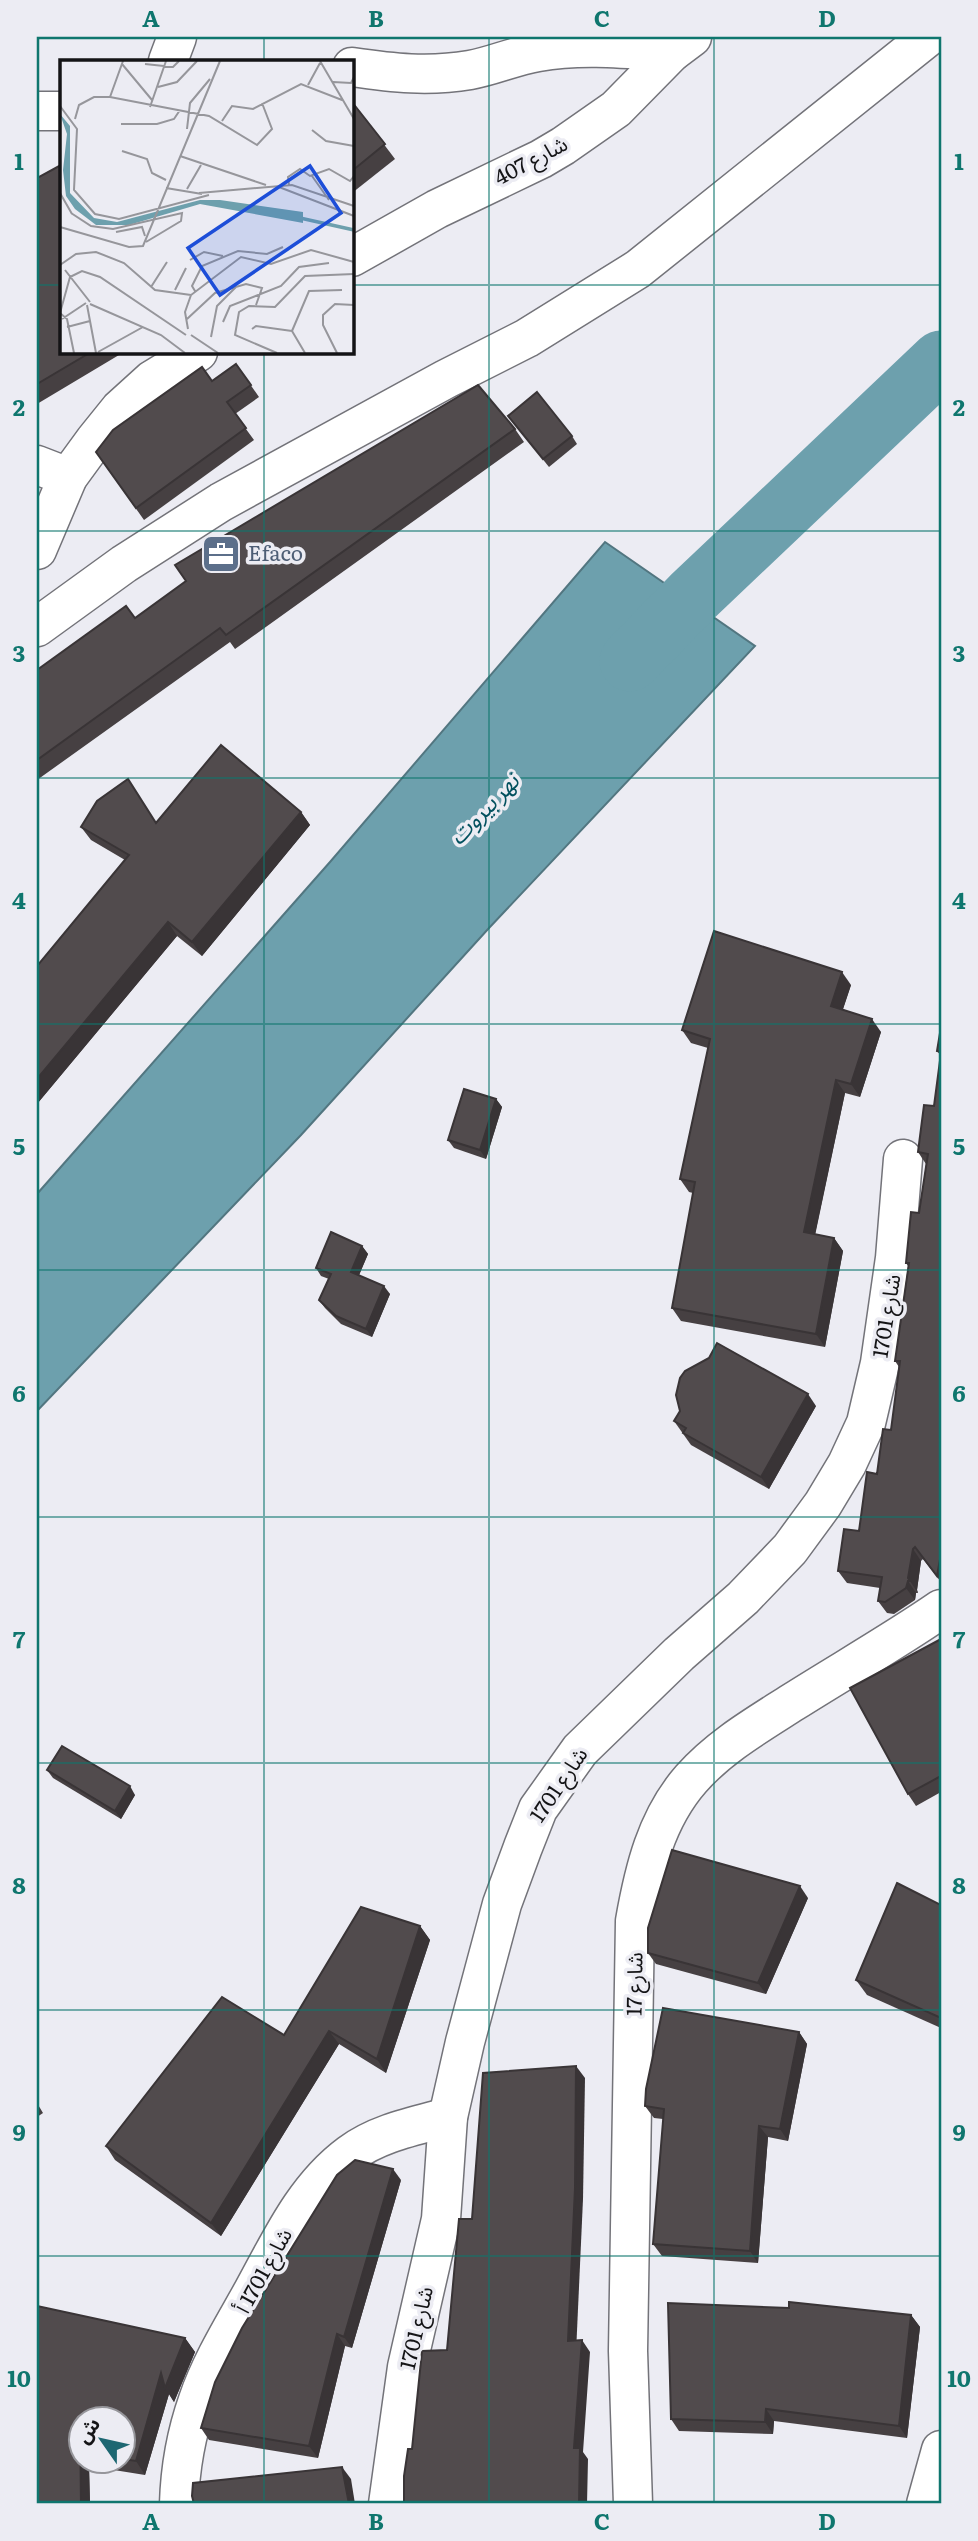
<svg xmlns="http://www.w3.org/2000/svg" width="978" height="2541" font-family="Literata,'Noto Sans Arabic',serif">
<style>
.water{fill:#6da0ad;stroke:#527680;stroke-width:2}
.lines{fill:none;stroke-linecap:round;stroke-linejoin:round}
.river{stroke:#6da0ad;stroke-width:61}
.minor-casing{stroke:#737379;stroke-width:41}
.minor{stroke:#fff;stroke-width:38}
.wall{fill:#464042;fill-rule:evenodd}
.shaded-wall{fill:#393436}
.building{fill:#514b4d;stroke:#393436;stroke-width:2}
.grid{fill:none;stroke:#0f766e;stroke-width:2;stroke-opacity:0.55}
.labels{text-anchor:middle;stroke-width:7;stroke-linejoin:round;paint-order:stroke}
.street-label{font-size:21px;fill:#141416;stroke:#ececf3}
.service-label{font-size:21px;fill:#4e5e75;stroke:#ececf3;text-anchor:start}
.water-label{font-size:23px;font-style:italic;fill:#03515f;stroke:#ececf3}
.inset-river{fill:none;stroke:#6da0ad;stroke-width:3.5}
.inset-road{fill:none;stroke:#96969b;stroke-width:2}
.view{fill:#1d4ed8;fill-opacity:0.15;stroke:#1d4ed8;stroke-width:3.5}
.inset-edge{fill:none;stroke:#141416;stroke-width:3.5}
.neatline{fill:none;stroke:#0f766e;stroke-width:2.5}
.grid-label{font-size:23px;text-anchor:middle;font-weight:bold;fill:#0f766e}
</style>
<rect width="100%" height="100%" fill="#ececf3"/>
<!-- water -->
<polygon class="water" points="605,542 755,646 489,928 301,1135 37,1411 37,1194 330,862"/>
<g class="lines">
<!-- river -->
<polyline class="river" points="630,661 692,597 941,361"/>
<defs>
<g id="minor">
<polyline points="168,61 177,37"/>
<path d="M 352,67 C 393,73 428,77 470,70 C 493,66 514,56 538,52 C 581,44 628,49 672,52"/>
<polyline points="37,111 61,111"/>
<polyline points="352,257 437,209 541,159 563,146 616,109 672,52 692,37"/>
<polyline points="37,465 68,477"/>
<polyline points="37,550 68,477 95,440 120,409 152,380 198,352"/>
<polyline points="37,627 124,564 221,502 446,379 527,338 638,269 928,37"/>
<path d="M 179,2504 C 180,2469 186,2434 198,2400 C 211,2362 233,2327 253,2291 C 280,2242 304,2188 350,2154 C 378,2133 415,2126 448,2117"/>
<polyline points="388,2504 407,2367 441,2219 448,2117 465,2042 502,1904 523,1847 538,1809 580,1750 679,1654 743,1598 790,1549 823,1504 847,1464 866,1423 880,1363 895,1258 903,1159"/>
<path d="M 633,2504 L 628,2351 L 635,1921 C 644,1870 656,1819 691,1779 C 719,1747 757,1725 793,1702 C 842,1671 893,1642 941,1609"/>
<polyline points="926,2504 941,2450"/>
</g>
</defs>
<!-- minor casing -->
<use href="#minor" class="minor-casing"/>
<!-- minor -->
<use href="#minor" class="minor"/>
</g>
<!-- wall -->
<g class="wall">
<polygon points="352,102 395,159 352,193"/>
<polygon points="37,178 61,352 124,352 37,404"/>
<polygon points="236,364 259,397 235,414 254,440 144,520 96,452 212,381"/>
<polygon points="508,416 572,436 577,444 549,467"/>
<polygon points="515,429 524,442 235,649 230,642 37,780 37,670 135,618"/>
<polygon points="301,812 310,825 202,956 177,936 37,1104 125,860 91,840 81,827"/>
<polygon points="851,985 843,1009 881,1032 860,1097 845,1093 815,1234 834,1238 843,1251 825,1347 681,1321 672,1308 693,1193 689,1192 680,1179 708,1048 691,1043 682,1030"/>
<polygon points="941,1027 941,1582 923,1559 921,1561 917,1590 918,1593 916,1593 915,1600 894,1614 887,1613 878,1601 880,1588 847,1583 838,1571 859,1531 891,1430 899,1367 895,1361 908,1266 906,1263 919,1213 926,1164 918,1152 934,1106 941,1056 937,1051"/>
<polygon points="496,1099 502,1107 486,1159 454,1148 448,1140"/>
<polygon points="362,1246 368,1254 359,1275 390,1294 372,1337 341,1324 325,1308 319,1300 329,1279 321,1276 316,1268"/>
<polygon points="816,1406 769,1489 691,1445 674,1421"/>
<polygon points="941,1639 941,1792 916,1806 908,1794"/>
<polygon points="47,1770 135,1795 121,1819 53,1778"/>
<polygon points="808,1898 766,1994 656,1964 648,1953"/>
<polygon points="941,1905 941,2028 867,1995 856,1980"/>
<polygon points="420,1926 430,1940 386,2073 339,2044 221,2236 115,2160 106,2146 284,2035"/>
<polygon points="799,2032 807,2044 788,2141 768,2137 758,2263 662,2256 653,2244 663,2119 654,2118 645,2106"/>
<polygon points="37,2103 43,2113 37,2117"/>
<polygon points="401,2180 352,2348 345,2346 318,2458 209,2440 201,2428"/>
<path d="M 37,2306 L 185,2338 L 195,2352 L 174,2402 L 169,2394 L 145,2475 L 89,2466 L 90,2504 L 37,2504 ZM 80,2418 L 122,2418 L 122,2460 L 80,2460 Z"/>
<polygon points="911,2315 920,2327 907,2438 774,2421 773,2434 679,2431 671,2419"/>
</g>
<!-- shaded-wall -->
<g class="shaded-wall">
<polygon points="301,812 310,825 202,956 192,942"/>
<polygon points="168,922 177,936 37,1104 37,1079"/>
<polygon points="842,972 851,985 840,1018 831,1006"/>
<polygon points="872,1019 881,1032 860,1097 851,1084"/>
<polygon points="836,1080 845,1093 813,1245 804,1232"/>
<polygon points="496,1099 502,1107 486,1159 480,1150"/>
<polygon points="834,1238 843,1251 825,1347 816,1334"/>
<polygon points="362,1246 368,1254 357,1280 351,1272"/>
<polygon points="384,1286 390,1294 372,1337 366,1329"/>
<polygon points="808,1394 816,1406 769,1489 761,1477"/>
<polygon points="913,1549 921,1561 917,1590 918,1593 908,1578"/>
<polygon points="941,1554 941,1581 937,1576"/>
<polygon points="908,1581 916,1593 915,1600 906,1588"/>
<polygon points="130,1786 135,1795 121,1819 115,1811"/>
<polygon points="800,1886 808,1898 766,1994 758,1983"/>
<polygon points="420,1926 430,1940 386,2073 377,2059"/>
<polygon points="329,2031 339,2044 221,2236 211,2223"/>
<polygon points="799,2032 807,2044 788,2141 780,2129"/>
<polygon points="576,2066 585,2078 583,2199 576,2353 568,2341"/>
<polygon points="759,2126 768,2137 758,2263 750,2251"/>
<polygon points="393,2169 401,2180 352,2348 344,2337"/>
<polygon points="911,2315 920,2327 907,2438 899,2426"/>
<polygon points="337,2334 345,2346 318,2458 309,2446"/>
<polygon points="185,2338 195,2352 174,2402 169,2394 145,2475 136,2461 161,2373"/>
<polygon points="582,2340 590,2352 583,2452 588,2459 587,2504 579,2504 574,2448"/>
<polygon points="766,2409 774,2421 773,2434 765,2422"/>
<polygon points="80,2453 80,2460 85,2460 89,2466 90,2504 81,2504"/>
<polygon points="342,2467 351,2479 355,2504 349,2504"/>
</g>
<!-- building -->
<g class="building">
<polygon points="352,102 385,144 352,171"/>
<polygon points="61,165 61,352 91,352 37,384 37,178"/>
<polygon points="236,364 251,385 227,402 246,428 136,508 96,452 113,430 202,367 212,381"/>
<polygon points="478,385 515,429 226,635 220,628 37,760 37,670 126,606 135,618 186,581 175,565"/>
<polygon points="537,392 572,436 543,459 508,416"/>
<polygon points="221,745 301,812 192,942 168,922 37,1079 37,966 129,855 81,827 97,801 128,779 156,823"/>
<polygon points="714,931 842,972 831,1006 872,1019 851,1084 836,1080 804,1232 834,1238 816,1334 672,1308 695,1182 680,1179 710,1039 682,1030"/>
<polygon points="941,1027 941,1052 937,1051"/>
<polygon points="941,1053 941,1554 937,1576 915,1547 913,1549 908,1578 910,1581 908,1581 906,1588 885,1602 878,1601 882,1577 838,1571 844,1529 859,1531 867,1472 877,1474 883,1429 891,1430 900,1361 895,1361 909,1263 906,1263 911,1212 919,1213 928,1154 918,1152 924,1105 934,1106"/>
<polygon points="464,1089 496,1099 480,1150 448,1140"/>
<polygon points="331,1232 362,1246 351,1272 384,1286 366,1329 336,1316 319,1300 331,1274 316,1268"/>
<polygon points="717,1343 808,1394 761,1477 683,1433 686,1428 674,1421 680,1411 676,1395 680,1378 685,1371 709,1358"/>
<polygon points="941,1639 941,1776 908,1794 850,1688"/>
<polygon points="62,1746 130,1786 115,1811 47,1770"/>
<polygon points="672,1850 800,1886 758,1983 648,1953 648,1928"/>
<polygon points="897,1883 941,1905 941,2018 856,1980"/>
<polygon points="361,1907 420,1926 377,2059 329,2031 211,2223 106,2146 222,1997 284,2035"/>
<polygon points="663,2008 799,2032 780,2129 759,2126 750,2251 653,2244 664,2109 645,2106 646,2089"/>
<polygon points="576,2066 575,2188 568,2341 582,2340 574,2448 580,2448 579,2504 404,2504 404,2476 408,2449 412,2449 422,2351 447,2350 459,2219 472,2219 483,2073"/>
<polygon points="355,2160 393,2169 344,2337 337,2334 309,2446 201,2428 215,2382 242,2328 337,2175"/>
<polygon points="789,2302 911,2315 899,2426 766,2409 765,2422 671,2419 668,2303 789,2308"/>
<polygon points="37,2306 185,2338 165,2388 161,2373 136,2461 122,2459 122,2418 80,2418 81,2504 37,2504"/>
<polygon points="342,2467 349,2504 194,2504 192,2496 193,2483"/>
</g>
<!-- grid -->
<path class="grid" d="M 264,37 L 264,61M 489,37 L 489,2504M 714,37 L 714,2504M 37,285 L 61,285M 352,285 L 941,285M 264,352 L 264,2504M 37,531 L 941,531M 37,778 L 941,778M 37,1024 L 941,1024M 37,1270 L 941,1270M 37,1517 L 941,1517M 37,1763 L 941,1763M 37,2010 L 941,2010M 37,2256 L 941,2256"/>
<!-- icons -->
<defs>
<symbol id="office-square" viewBox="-11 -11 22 22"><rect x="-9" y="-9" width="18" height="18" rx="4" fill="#5c6f8a" stroke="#ececf3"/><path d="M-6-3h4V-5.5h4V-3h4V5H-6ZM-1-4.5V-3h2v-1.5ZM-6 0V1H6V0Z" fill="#fff"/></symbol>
</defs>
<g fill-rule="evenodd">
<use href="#office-square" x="199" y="532" width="44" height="44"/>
</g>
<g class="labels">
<!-- street labels -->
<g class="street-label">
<text transform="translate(531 161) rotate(-28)" y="7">شارع 407</text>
<text transform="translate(887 1316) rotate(-81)" y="7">شارع 1701</text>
<text transform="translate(559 1785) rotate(-56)" y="7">شارع 1701</text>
<text transform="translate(635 1984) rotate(-89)" y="7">شارع 17</text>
<text transform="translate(264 2271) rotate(-61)" y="7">شارع 1701 أ</text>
<text transform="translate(417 2328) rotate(-77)" y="7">شارع 1701</text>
</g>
<!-- service labels -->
<g class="service-label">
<text x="248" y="561">Efaco</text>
</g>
<!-- water labels -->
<g class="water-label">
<text transform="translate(484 809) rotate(-46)" y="8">نهر بيروت</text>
</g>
</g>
<!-- overview -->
<g transform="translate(60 60)">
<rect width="294" height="294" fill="#ececf3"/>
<path d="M 0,54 L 10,66 L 10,133 L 34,158 L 57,162 L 140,140 L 160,140 L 243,152 L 243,163 L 140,144 L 69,165 L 36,165 L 15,149 L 6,136 L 3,110 L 7,74 Z" fill="#6da0ad"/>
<path class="inset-river" d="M 240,158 L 294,170"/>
<path class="inset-road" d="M 260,1 L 294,59M 62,4 L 92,40M 85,4 L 113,7 L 119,1M 273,22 L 291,23 L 294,17M 248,25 L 260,3M 98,27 L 117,22 L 137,1M 50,37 L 63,1M 0,46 L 17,69 L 14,130 L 35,154 L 59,159 L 149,135M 90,47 L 106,1M 15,59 L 19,45 L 34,37 L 50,37 L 149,56 L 197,85 L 212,69 L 202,43M 162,61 L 172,46 L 193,49 L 241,24 L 282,40M 61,64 L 97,64 L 114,59 L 120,50M 127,69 L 130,43 L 150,19M 252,70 L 266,81 L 294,86M 62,91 L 87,99 L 92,113 L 106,120M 120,96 L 206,125M 252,116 L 269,140M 229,125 L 228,117 L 240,109 L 250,116 L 269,109 L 290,121 L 294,116M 219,127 L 294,156M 106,128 L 142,134M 127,129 L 141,105M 0,133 L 12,154M 139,133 L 232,125 L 294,146M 11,153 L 31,166 L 53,169 L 122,153 L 121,161 L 86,182M 0,167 L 69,187 L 83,186 L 160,1M 56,172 L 82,167 L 85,176M 130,200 L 144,192 L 163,196M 0,205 L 16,194 L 36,192 L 64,203 L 95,230 L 131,235M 5,210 L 30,242M 10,217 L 22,211 L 40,217 L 126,275M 91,227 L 107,202M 115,230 L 126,208M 135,231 L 132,226 L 142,206 L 178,191 L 207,194 L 223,187M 30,244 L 101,275 L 125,293M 27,245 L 36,293M 0,253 L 7,259 L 14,293M 0,253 L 10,217M 2,259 L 26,243M 127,259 L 155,233 L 186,224 L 202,228 L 196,245M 163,262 L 170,246 L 221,226 L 239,207 L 269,203M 7,267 L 30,261M 128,269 L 125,252 L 131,235 L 181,197 L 211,204 L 251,190 L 294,202M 192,269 L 196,266 L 232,271M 232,271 L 249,231 L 282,230M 232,271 L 245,293M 131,275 L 158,293M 151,277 L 157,246 L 176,227M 38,292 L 83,267M 217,293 L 175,275 L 179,252 L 189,246 L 215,247 L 245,216 L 294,214M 277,293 L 263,265 L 263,255 L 275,244 L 294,245"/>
<path class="view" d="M 250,106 L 281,153 L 160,235 L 128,188 Z"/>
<rect width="294" height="294" class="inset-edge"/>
</g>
<!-- border -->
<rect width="978" height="2541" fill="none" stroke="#ececf3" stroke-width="77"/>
<!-- north arrow -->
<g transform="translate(102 2440) rotate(304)"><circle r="33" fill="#ececf3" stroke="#96969b" stroke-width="2"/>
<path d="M0-5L12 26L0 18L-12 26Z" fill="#1d6772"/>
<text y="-10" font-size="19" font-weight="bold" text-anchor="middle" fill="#141416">ش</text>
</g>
<rect x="38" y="38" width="902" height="2464" class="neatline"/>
<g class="grid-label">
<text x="151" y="27">A</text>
<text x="376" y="27">B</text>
<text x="602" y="27">C</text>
<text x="827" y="27">D</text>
<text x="19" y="170">1</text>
<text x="959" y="170">1</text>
<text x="19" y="416">2</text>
<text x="959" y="416">2</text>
<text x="19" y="662">3</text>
<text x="959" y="662">3</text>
<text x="19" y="909">4</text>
<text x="959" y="909">4</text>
<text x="19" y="1155">5</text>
<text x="959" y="1155">5</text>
<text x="19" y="1402">6</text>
<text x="959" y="1402">6</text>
<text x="19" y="1648">7</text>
<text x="959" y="1648">7</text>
<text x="19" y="1894">8</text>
<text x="959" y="1894">8</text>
<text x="19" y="2141">9</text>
<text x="959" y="2141">9</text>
<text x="19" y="2387">10</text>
<text x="959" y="2387">10</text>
<text x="151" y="2530">A</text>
<text x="376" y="2530">B</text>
<text x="602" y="2530">C</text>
<text x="827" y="2530">D</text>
</g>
</svg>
